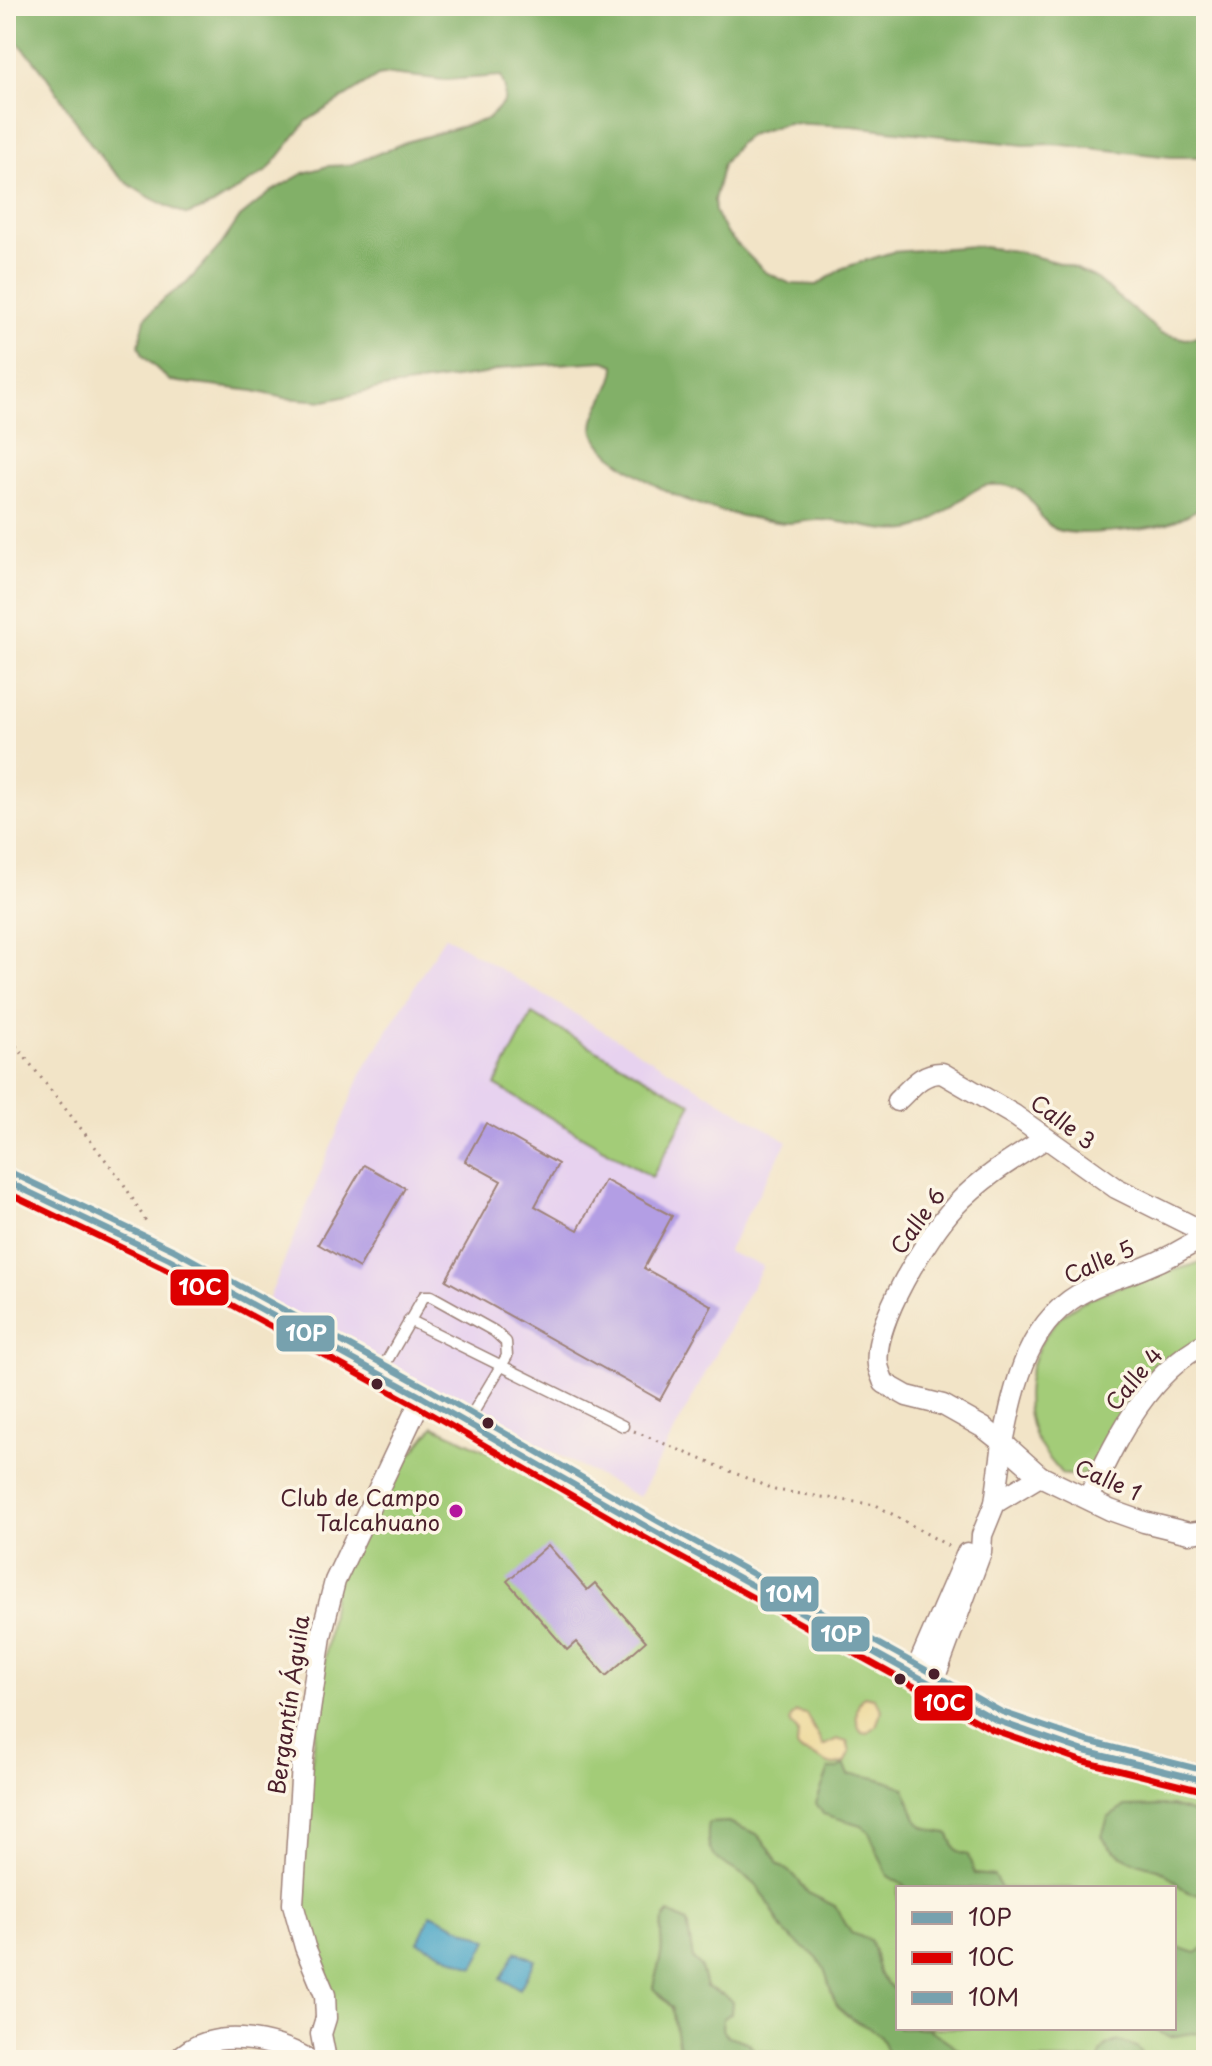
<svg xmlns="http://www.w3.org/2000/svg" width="1212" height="2066" font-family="'Playpen Sans',sans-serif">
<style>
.built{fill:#e7d2ef}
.green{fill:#a3cc78;stroke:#767652;stroke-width:2;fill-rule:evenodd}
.forest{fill:#82b068;stroke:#66684a;stroke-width:2}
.sand{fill:#eeda9e;stroke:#9c7c64;stroke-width:2}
.water{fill:#48a6c7;stroke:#496279;stroke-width:2}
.building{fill:#b39ee4}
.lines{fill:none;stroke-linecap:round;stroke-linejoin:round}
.service-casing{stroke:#9e8279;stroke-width:13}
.minor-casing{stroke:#9e8279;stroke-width:23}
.secondary-casing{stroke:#9e8279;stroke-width:31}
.path{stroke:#9e8279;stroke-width:3;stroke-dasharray:2 6;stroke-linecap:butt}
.service{stroke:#fff;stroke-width:10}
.minor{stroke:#fff;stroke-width:20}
.secondary{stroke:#fff;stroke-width:28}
.bus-1-casing{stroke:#fcf5e5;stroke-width:12}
.bus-2-casing{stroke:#fcf5e5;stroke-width:12}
.bus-3-casing{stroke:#fcf5e5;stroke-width:12}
.bus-1{stroke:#77a1ae;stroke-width:6}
.bus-2{stroke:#d00;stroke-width:6}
.bus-3{stroke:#77a1ae;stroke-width:6}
.bus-dot{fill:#4a1f2b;stroke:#fcf5e5;stroke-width:3}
.poi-dot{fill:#b5179e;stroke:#fcf5e5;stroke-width:3}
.labels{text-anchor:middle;stroke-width:7;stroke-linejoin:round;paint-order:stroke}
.street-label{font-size:22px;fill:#4a1f2b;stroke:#fcf5e5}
.poi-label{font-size:22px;fill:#4a1f2b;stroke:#fcf5e5;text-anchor:end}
.line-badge{stroke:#fcf5e5;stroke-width:3}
.badge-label{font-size:22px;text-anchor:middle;font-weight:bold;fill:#fff}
</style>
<rect width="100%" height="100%" fill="#fcf5e5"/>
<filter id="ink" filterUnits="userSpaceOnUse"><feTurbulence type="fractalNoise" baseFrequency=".0125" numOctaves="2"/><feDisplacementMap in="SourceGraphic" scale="16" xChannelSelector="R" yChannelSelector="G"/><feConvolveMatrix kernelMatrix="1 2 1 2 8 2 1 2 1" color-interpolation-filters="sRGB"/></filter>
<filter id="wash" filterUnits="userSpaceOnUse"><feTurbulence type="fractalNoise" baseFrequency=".006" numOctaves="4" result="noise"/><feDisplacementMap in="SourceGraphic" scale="32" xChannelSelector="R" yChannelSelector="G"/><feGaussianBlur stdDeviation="1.8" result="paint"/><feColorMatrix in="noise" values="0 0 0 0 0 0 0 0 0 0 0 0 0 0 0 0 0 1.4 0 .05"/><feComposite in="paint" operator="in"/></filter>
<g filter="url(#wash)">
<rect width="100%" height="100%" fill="#f2e4c7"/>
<!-- built -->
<polygon class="built" points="445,936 787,1141 727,1252 763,1266 639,1497 267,1303 361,1074"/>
<!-- green -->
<g class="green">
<polygon points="532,1014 692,1104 652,1177 495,1085"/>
<path d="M 1206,1261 L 1206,1336 L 1094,1467 C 1083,1476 1076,1477 1062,1474 C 1052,1462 1040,1449 1034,1434 C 1014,1384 1039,1320 1088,1299 C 1125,1282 1167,1273 1206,1261 Z"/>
<path d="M 434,1426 L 649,1528 L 1005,1725 L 1206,1778 L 1206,2060 L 334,2060 L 293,1904 L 335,1581 L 377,1497 ZM 898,1888 L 1174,1888 L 1174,2028 L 898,2028 Z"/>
</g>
<!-- forest -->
<g class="forest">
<path d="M 6,6 L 1206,6 L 1206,157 L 1171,157 L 1054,144 L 1024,145 L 852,126 L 787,123 L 749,135 L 739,143 L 723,164 L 714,200 L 715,212 L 726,233 L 765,272 L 791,284 L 817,285 L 843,268 L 892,252 L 975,246 L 1015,251 L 1070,266 L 1094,277 L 1161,333 L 1186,339 L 1206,335 L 1206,504 C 1194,512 1182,519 1168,523 C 1148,529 1073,538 1055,529 C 1028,514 1039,482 989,485 C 971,486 939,521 917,528 C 891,537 848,520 820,520 C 808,519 796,524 784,523 C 751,519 715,511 684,499 C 659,489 602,458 594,432 C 588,415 615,389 615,365 L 604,361 L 510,367 L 484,374 L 383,388 L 325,401 L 284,398 L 254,391 L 170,381 L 143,356 L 139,345 L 145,318 L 165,298 L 187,283 L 221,245 L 240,217 L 272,191 L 304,173 L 328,166 L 350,165 L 406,142 L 488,119 L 504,102 L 505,89 L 501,76 L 445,80 L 390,74 L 378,76 L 307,121 L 268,170 L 213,205 L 187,215 C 160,203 134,192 113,170 C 72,129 53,68 6,33 Z"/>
<path d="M 844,1764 L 849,1775 C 870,1774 886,1781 905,1788 C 916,1818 913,1829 948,1833 L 957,1852 L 968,1855 L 975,1874 L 994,1876 L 1001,1888 L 908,1888 L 888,1876 L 869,1832 L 861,1825 L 823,1814 L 816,1803 L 829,1769 L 838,1769 Z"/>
<path d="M 1171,1806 L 1206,1817 L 1206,1892 C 1183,1899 1179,1881 1162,1871 C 1158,1868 1154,1869 1150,1867 C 1131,1862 1111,1853 1102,1836 L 1108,1818 L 1124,1807 Z"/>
<path d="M 728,1822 L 757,1834 L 770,1849 L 778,1864 L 795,1876 L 808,1893 L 835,1906 L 851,1933 L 870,1940 C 882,1966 869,1973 898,1992 L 898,2028 C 906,2028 916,2026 924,2028 C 932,2029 965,2053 972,2060 L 889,2060 C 880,2020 864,2033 841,2010 C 829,1998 830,1978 822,1965 C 814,1950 795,1945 785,1932 C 774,1918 769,1898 756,1885 C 732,1862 701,1866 709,1823 Z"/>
<path d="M 669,1913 L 687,1922 L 693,1959 L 701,1967 L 706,1987 L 725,1995 L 732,2002 L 731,2013 L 723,2019 L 722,2029 L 728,2036 L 747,2042 L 755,2050 L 776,2052 L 789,2060 L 694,2060 L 693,2054 L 678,2044 L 672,2008 L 653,1987 C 655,1976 659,1966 661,1955 C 664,1940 655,1926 669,1913 Z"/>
<path d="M 1174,1946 L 1196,1953 L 1206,1947 L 1206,2035 C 1181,2028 1175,2046 1153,2028 L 1174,2028 Z"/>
<path d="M 1119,2041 L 1137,2047 L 1148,2060 L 1099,2060 C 1101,2048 1107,2044 1119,2041 Z"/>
</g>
<!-- sand -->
<g class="sand">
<path d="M 864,1696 L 874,1698 L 882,1710 L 876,1726 L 868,1733 L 862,1732 C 854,1724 855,1704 864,1696 Z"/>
<path d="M 796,1712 L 806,1714 L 823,1746 L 837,1739 L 847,1742 L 850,1752 L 846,1762 C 828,1769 828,1762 814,1756 C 810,1754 805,1753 800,1751 L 797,1747 L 798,1732 L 791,1724 L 790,1719 Z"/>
</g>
<!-- water -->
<g class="water">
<polygon points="431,1914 488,1940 474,1968 418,1942"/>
<polygon points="516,1951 535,1960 520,1989 501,1979"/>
</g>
<g id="blocks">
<!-- building -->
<g class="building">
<polygon points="486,1123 558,1164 535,1206 578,1230 605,1180 672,1216 644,1268 712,1306 660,1400 446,1280 501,1181 465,1161"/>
<polygon points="364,1165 405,1188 359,1268 318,1244"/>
<polygon points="548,1545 587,1590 595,1583 646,1641 606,1676 576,1642 567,1650 507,1581"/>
</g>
</g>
</g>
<g filter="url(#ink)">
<use href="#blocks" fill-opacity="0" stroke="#9e8279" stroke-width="2"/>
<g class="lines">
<defs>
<g id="service">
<polyline points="409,1320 623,1426"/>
<polyline points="381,1371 424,1296 431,1296 494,1331 506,1342 507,1356 468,1421"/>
</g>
<g id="minor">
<path d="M 897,1101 C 911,1088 922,1072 942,1073 L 1014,1115 L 1116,1188 L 1206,1233"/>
<path d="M 1206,1235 C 1185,1249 1164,1260 1141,1269 C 1124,1276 1105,1281 1089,1289 C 1028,1318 1015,1383 1003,1443 L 1040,1476 L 1110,1510 L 1144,1522 L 1189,1533 L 1206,1531"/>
<path d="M 1088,1498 C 1116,1441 1146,1374 1206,1343"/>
<polyline points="995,1503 1040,1476"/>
<polyline points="914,1675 967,1553"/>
<path d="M 932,1685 L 981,1552 L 982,1535 L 995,1503 L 1003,1443 L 984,1428 L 943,1405 L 907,1396 L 884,1383 C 882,1377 879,1371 878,1365 C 872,1324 927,1236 955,1206 C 981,1178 1013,1159 1045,1139"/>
<path d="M 178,2060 C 208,2026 275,2038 309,2060"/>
<polyline points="326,2060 321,2034 326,2018 325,1995 305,1947 293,1904 302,1765 321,1636 335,1581 422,1397"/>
</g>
<polyline id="secondary" points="6,1181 169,1259 422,1397 649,1528 998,1721 1084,1751 1206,1781"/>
</defs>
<!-- service casing -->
<use href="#service" class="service-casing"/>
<!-- minor casing -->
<use href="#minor" class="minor-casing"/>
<!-- secondary casing -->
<use href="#secondary" class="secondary-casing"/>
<!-- path -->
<g class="path">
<polyline points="6,1033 122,1181 147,1223"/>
<polyline points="634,1431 775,1490 876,1505 950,1547"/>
</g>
<!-- service -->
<use href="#service" class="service"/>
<!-- minor -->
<use href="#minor" class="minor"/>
<!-- secondary -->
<use href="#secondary" class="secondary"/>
<defs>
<polyline id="bus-1" points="6,1181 169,1259 422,1397 649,1528 998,1721 1084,1751 1206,1781"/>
<polyline id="bus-2" points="6,1192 164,1268 417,1406 644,1537 993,1730 1082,1761 1204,1791"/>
<polyline id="bus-3" points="10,1172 174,1250 427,1388 654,1519 1002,1712 1087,1741 1206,1771"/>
</defs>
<!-- bus-1 casing -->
<use href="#bus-1" class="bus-1-casing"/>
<!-- bus-2 casing -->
<use href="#bus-2" class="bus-2-casing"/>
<!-- bus-3 casing -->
<use href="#bus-3" class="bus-3-casing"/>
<!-- bus-1 -->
<use href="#bus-1" class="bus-1"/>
<!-- bus-2 -->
<use href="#bus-2" class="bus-2"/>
<!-- bus-3 -->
<use href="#bus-3" class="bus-3"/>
</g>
</g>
<!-- markers -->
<g class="bus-dot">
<circle cx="377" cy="1384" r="7"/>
<circle cx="488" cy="1423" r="7"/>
<circle cx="934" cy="1674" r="7"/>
<circle cx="900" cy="1679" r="7"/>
</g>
<circle class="poi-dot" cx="456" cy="1511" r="8"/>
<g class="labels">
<!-- street labels -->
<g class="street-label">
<text transform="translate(1063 1122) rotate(37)" y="8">Calle 3</text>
<text transform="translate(918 1221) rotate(-54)" y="8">Calle 6</text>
<text transform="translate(1099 1262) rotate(-24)" y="8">Calle 5</text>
<text transform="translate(1134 1379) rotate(-50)" y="8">Calle 4</text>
<text transform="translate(1108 1480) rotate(24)" y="8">Calle 1</text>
<text transform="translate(289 1705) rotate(-82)" y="8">Bergantín Águila</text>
</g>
<!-- poi labels -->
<g class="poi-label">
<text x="440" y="1506">Club de Campo<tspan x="440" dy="25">Talcahuano</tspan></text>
</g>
</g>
<g class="line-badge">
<rect x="169" y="1268" width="61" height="39" rx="8" fill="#d00"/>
<rect x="275" y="1314" width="61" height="39" rx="8" fill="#77a1ae"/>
<rect x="759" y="1575" width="61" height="38" rx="8" fill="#77a1ae"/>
<rect x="810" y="1615" width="61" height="38" rx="8" fill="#77a1ae"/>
<rect x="913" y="1684" width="61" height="38" rx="8" fill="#d00"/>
</g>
<g class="badge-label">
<text x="200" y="1295">10C</text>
<text x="306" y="1341">10P</text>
<text x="789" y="1602">10M</text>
<text x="841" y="1642">10P</text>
<text x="944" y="1711">10C</text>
</g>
<!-- margin -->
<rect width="1212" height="2066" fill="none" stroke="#fcf5e5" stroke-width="32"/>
<!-- legend -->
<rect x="896" y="1886" width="280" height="144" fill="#fcf5e5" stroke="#b59f9b" stroke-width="2"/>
<rect x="912" y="1912" width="40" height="12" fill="#77a1ae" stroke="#b59f9b" stroke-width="2"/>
<text x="968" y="1926" font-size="24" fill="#4a1f2b">10P</text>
<rect x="912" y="1952" width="40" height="12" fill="#dd0000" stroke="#b59f9b" stroke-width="2"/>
<text x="968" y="1966" font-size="24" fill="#4a1f2b">10C</text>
<rect x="912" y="1992" width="40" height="12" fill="#77a1ae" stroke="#b59f9b" stroke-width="2"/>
<text x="968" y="2006" font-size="24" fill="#4a1f2b">10M</text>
</svg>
